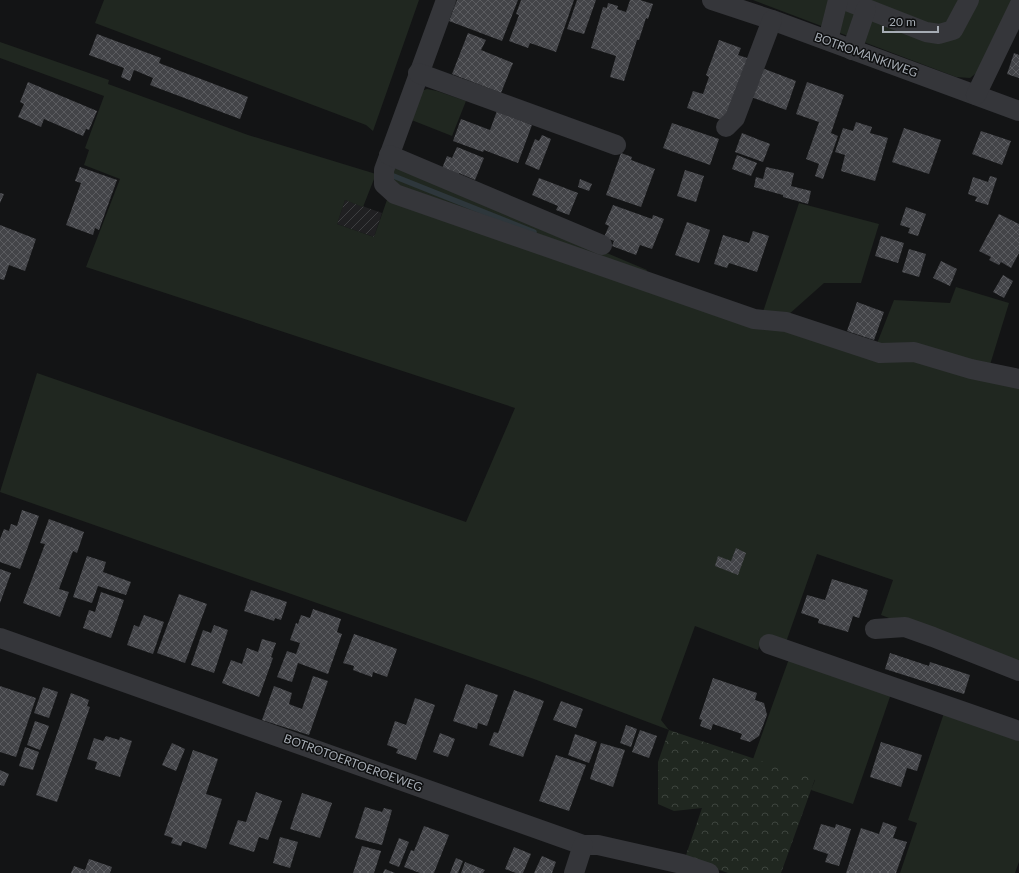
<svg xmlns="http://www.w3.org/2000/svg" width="1019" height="873" font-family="Lato,sans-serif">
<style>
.industrial{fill:url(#industrial-furrows)}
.grass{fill:#202720}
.forest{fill:url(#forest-crowns)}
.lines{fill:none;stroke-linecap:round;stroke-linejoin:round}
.stream{stroke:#2e373c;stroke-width:5.5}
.building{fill:url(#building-cross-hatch)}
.minor{stroke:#35363a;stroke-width:20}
.labels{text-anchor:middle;stroke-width:3;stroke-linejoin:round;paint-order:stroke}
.street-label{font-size:12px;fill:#a6acb4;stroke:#0e0f10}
</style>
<defs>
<pattern id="industrial-furrows" width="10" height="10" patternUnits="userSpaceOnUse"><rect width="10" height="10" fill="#202022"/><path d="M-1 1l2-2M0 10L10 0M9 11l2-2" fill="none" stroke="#3d3e40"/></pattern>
<pattern id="forest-crowns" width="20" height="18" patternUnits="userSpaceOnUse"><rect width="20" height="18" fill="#202720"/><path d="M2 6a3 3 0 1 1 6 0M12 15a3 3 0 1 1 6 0" fill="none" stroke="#3d443e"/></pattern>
<pattern id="building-cross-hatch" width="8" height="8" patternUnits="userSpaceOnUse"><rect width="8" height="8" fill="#434448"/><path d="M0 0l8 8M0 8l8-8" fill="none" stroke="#5b5c60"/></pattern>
</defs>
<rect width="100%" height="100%" fill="#131415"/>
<!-- industrial -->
<polygon class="industrial" points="345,200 382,213 374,237 337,224"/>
<!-- grass -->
<g class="grass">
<polygon points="104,0 419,0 373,131 366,125 95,23"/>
<polygon points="753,0 1012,0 979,71 970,78 956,77"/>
<polygon points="0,42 109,80 108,84 248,135 376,174 363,207 345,200 337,224 374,237 388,197 753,324 914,356 1019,384 1019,668 956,643 881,615 893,580 817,554 785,645 762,637 758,650 695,626 661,720 669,730 534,679 0,492 37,373 466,522 515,408 86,267 120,179 84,165 89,150 85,148 104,96 0,58"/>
<polygon points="427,89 437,91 466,101 452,136 409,119 421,91"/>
<polygon points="401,166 647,270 644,277 396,189 389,170"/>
<polygon points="799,203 879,224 861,283 824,283 788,315 762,315"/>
<polygon points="956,287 1009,303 989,368 876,346 894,300 950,303"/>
<polygon points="790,656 892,691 853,804 811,790 815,780 753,759"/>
<polygon points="945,710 1019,735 1019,862 1015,873 900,873 917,823 908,820"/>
</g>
<!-- forest -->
<polygon class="forest" points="669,730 815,779 781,873 728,873 685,858 702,808 674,811 658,804 658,762"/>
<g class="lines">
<!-- stream -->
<polyline class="stream" points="391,175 534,232"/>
</g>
<!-- building -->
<g class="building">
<polygon points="457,0 518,0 502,41 449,21"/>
<polygon points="521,0 574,0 556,52 530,43 528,48 509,41 519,15 516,14"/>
<polygon points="577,0 596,0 584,34 567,29"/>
<polygon points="630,0 640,0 653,4 648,19 646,18 639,40 637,40 624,81 610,77 616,56 591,48 603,7 607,8 608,3 618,6 617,9 626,12"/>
<polygon points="468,33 486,40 481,50 513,63 501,93 452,74"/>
<polygon points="97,34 161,58 159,63 248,97 240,119 150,85 153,78 134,70 130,81 121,77 124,68 89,55"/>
<polygon points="719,40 741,48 738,55 750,59 724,121 687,108 693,91 703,94 709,77 706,75"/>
<polygon points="1014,53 1019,55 1019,78 1007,74"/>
<polygon points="762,68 796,81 786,110 751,97"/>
<polygon points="28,82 97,111 89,130 86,129 83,136 44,119 41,127 18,117 24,104 20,102"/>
<polygon points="807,82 844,95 831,133 838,136 823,179 815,176 819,164 806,159 819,122 796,114"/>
<polygon points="497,111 532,125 518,163 484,150 483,152 453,141 461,119 490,130"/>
<polygon points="856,122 872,127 870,133 888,138 875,181 841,171 845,155 835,152 843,128 853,131"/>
<polygon points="672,123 719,139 710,165 663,148"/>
<polygon points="904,128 941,140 929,174 892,162"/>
<polygon points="981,131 1011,141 1002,165 972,154"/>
<polygon points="742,133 770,144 763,162 735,152"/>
<polygon points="542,135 551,139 539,170 525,164 535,139 539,141"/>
<polygon points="457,147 484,158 475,180 459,173 457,177 441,171 447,156 452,158"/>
<polygon points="621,153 632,157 631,160 655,169 641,207 606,195"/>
<polygon points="737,155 757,163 751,176 732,169"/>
<polygon points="80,167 117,180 99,230 95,228 93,235 66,225 81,183 75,181"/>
<polygon points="766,167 794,173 791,186 811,191 808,204 783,197 783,195 754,187 756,177 763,179"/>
<polygon points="685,170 704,176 696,202 677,196"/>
<polygon points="990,176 997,178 988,205 975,201 977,197 968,194 973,177 988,182"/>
<polygon points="539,178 578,193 569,215 556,210 558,206 532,195"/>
<polygon points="580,179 592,184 589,191 578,187"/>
<polygon points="0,193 4,194 0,203"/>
<polygon points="613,205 652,219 653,215 664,219 652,249 640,245 636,255 612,246 614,241 604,237 609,226 605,224"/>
<polygon points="906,207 926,214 918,236 908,233 910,228 900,225"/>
<polygon points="999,214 1019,224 1019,253 1011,268 1001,262 999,265 989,260 991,257 979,251"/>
<polygon points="687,222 710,230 699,263 675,255"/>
<polygon points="0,225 36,239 25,271 9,265 4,280 0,279"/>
<polygon points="753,231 769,236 757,272 729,263 727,268 714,264 723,235 749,243"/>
<polygon points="881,236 904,243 898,263 875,256"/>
<polygon points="909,249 926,254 919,277 902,272"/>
<polygon points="941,261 957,269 950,286 933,278"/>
<polygon points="1003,275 1013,281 1004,298 993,292"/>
<polygon points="857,302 884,312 874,340 847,331"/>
<polygon points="22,510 39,516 20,569 0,562 0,539 4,529 9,531 11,524 17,526"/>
<polygon points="49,519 84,532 77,553 73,551 59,589 69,592 60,617 23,603 45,544 40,543"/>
<polygon points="736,548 746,553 738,575 715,566 718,556 731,561"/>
<polygon points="87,556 106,562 103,572 131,582 126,595 98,586 92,603 73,597"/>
<polygon points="0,569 11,573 0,603"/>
<polygon points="832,579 868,590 859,618 853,616 848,632 818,623 819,619 801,613 807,595 825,600"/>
<polygon points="251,590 287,602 281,620 275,618 274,621 244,611"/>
<polygon points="101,592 124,600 111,638 83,628 89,610 95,612"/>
<polygon points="179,594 207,604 185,663 157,653"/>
<polygon points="313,609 341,619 337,632 342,634 328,674 298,663 292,682 277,677 287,651 296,654 300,643 290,640 296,623 298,624 301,615 310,618"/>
<polygon points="144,615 164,622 153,654 127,645 134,625 139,627"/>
<polygon points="214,625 228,630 214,673 191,665 203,630 211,633"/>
<polygon points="354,634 397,649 387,677 373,672 372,677 353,670 354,666 343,663"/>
<polygon points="262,639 276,643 271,657 273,658 259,697 222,683 231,660 242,664 247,648 258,652"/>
<polygon points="890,653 929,666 930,662 970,675 964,694 885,669"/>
<polygon points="313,676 328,681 309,735 262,720 274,686 292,693 289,704 302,709"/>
<polygon points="713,678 757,693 755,700 764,703 767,715 759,736 750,742 740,739 742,734 713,724 711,730 700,726 702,720 699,719"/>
<polygon points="466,684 498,695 487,726 478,723 477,729 453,721"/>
<polygon points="0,686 36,698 16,757 0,752"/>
<polygon points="43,687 58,692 49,718 34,713"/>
<polygon points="514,690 544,701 523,757 489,745 494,732 498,733"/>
<polygon points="71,693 89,700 87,706 90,707 57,802 36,795"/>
<polygon points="415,698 435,705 416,760 396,753 398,749 387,745 395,721 406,725"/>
<polygon points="561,701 583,709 576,728 553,720"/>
<polygon points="35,721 49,726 40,750 27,745"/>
<polygon points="626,725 637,729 631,747 620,743"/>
<polygon points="640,730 657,736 649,758 632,752"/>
<polygon points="440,733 455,739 448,757 433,752"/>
<polygon points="575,734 597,742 589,763 568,755"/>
<polygon points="106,736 119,740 120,737 132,741 120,777 95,769 97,762 87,759 94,738 103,741"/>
<polygon points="881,742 922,755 917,771 907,768 901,787 870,777"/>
<polygon points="172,743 185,749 176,771 162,765"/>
<polygon points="601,743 625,750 613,787 590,779"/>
<polygon points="25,747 39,752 33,770 19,766"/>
<polygon points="193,750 218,759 206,794 222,799 206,849 183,841 181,846 171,843 173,838 164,835"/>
<polygon points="556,755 586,765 569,811 539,801"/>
<polygon points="0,770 9,774 4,786 0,785"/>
<polygon points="256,792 282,801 268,840 259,837 254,852 229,844 238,820 246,822"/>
<polygon points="302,793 332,803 320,838 290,829"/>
<polygon points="365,807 382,812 384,808 392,810 382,845 355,838"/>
<polygon points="883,822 897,827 893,838 907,842 896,873 846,873 861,828 879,834"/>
<polygon points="821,824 835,828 836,824 851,829 839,866 825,862 828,854 813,849"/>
<polygon points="424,826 449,835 434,873 420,873 404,867 411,850 414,851"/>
<polygon points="280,837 298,842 290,868 273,863"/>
<polygon points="399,838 409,842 399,867 389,863"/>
<polygon points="362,846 381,851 374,873 353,873"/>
<polygon points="514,847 531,854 523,873 516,873 505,869"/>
<polygon points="542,856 556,862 552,873 534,873"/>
<polygon points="456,858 463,861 458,873 450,873"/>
<polygon points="89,859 112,867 110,873 71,873 74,866 85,870"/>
<polygon points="465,862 485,870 483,873 461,873"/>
<polygon points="385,869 395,873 383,873"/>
</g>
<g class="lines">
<!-- minor -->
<g class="minor">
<polyline points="446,0 384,170 384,184 395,194 754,319 786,322 880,353 914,352 971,369 1019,379"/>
<polyline points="712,0 772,20 1019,111"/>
<polyline points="844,0 926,32 939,34 953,30 969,0"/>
<polyline points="828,40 838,0"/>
<polyline points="852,50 866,9"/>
<polyline points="418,73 616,145"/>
<polyline points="976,95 1019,6"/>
<polyline points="726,127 735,118 772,20"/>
<polyline points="389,155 602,245"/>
<polyline points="875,629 905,627 933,637 1019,671"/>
<polyline points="0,638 583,845 598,845 682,864 709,873"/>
<polyline points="769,644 1019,731"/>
<polyline points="574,873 583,845"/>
</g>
</g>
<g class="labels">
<!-- street labels -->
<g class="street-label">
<text transform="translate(866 55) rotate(20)" y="4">BOTROMANKIWEG</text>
<text transform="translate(353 763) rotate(20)" y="4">BOTROTOERTOEROEWEG</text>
</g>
</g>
<!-- scale -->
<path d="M883 26v6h55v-6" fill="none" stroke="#a6acb4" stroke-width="2"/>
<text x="889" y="26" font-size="12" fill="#a6acb4" stroke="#0e0f10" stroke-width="3" paint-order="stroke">20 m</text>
</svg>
